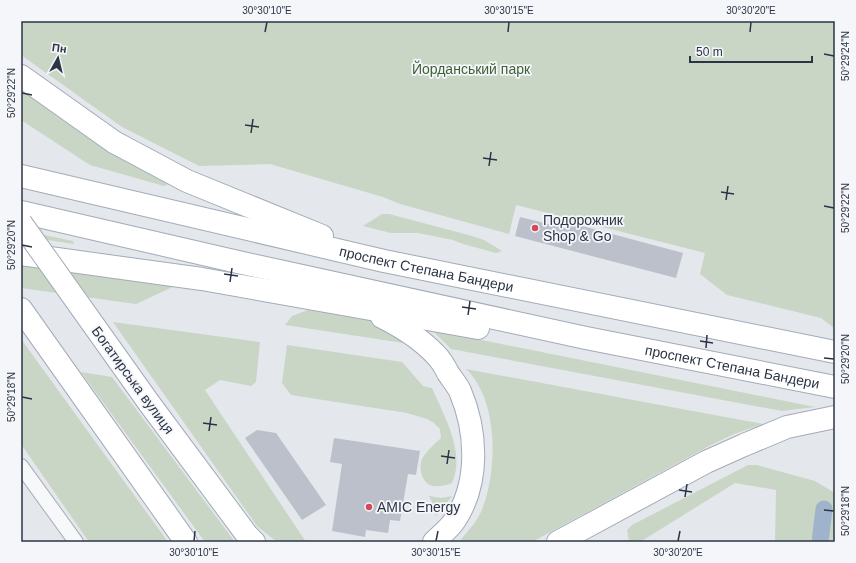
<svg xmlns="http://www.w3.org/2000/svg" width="856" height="563" font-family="Arial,sans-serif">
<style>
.green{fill:#c9d6c5}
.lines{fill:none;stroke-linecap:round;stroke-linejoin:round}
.canal{stroke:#9fb4cc;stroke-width:17}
.building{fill:#bbc0ca}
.minor-casing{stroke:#a9aeb7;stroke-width:16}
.primary-casing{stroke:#a3abb8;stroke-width:24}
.minor{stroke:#f7f8fa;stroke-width:14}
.primary{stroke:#fff;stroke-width:22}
.primary-bridge-casing{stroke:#a3abb8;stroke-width:24;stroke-linecap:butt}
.primary-bridge{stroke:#fff;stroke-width:22}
.ticks{fill:none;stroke:#2b3445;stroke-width:1.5}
.poi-dot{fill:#d1495b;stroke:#f4f6f9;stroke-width:1.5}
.labels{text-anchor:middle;stroke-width:3.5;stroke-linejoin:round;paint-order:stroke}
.park-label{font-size:14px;fill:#3f6138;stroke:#f4f6f9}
.poi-label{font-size:14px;fill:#2b3445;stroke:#f4f6f9;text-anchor:start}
.street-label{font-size:14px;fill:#2b3445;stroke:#f4f6f9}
.neatline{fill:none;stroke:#2b3445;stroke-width:1.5}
.ticks-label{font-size:10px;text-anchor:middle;fill:#2b3445}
</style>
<rect width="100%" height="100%" fill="#e4e7ec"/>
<!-- green -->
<g class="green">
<polygon points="21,21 835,21 835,329 821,318 727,295 700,274 705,253 516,205 509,234 400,204 383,197 270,164 199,166 122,127 21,55"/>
<polygon points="21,86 171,183 164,186 90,165 21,120"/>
<polygon points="382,214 389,214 472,236 484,240 502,251 496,253 463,244 453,240 418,233 391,233 363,226"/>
<polygon points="21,230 73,241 74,244 21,236"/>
<polygon points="21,262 177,285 136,304 21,288"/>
<polygon points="308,310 372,320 410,344 285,325 292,316"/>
<polygon points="113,322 260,342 256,382 251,386 220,380 205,390 306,542 277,542 257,526"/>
<polygon points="432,330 815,407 782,411 451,349"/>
<polygon points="21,339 163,535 168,542 89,542 21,444"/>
<path d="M 287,345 L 402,362 L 423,386 L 432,388 C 444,416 466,453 452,483 C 446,485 440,487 434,486 C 422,485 418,468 422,459 C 427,450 435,444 441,438 L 440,429 L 434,423 L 427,419 L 407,413 L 291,395 L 282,383 Z"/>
<path d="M 466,369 L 763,424 L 734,434 L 709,446 L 532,542 L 459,542 C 466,533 476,523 481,512 C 498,472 499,400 466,369 Z"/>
<polygon points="81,372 112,377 235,542 205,542"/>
<polygon points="748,465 757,465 815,481 835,493 835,542 775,542 776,490 735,483 640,542 629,542 629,541 627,530 632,525"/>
<polygon points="429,496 441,498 452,496 436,516 434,506"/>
</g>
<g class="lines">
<!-- canal -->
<polyline class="canal" points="820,542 824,509"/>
</g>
<!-- building -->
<g class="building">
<polygon points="520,217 569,229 571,223 683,253 676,278 515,236"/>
<polygon points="257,430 276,433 326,505 302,520 245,438"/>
<polygon points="334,438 420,451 416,475 408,474 400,521 390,520 388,533 366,530 365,537 332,531 342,464 330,462"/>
</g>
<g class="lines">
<defs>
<polyline id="minor" points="21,466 76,542"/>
<g id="primary">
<polyline points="21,76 114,142 187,181 322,236"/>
<path id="s1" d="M 21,176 L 384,261 L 835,352"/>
<path id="s2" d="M 21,212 L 238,262 L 586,338 L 835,387"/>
<polyline points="21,254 202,279 478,328"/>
<polyline points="21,309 186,542"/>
<path d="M 382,317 C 402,327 421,339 436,355 C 441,360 445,367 448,373 C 452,379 457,385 460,391 C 477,431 480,482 455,520 C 450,528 441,535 434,542"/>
<polyline points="149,403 247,535 254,542"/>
<polyline points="558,542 706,462 744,445 787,427 835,417"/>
</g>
</defs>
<!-- minor casing -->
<use href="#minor" class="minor-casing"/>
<!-- primary casing -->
<use href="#primary" class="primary-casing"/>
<!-- minor -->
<use href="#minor" class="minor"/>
<!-- primary -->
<use href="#primary" class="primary"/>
<defs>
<polyline id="primary-bridge" points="21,223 149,403"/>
</defs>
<!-- primary-bridge casing -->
<use href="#primary-bridge" class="primary-bridge-casing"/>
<!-- primary-bridge -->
<use href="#primary-bridge" class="primary-bridge"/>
</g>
<!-- ticks -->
<path class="ticks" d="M 265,32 L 267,22M 508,32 L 509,22M 750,32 L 751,22M 824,54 L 834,56M 22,93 L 32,95M 245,125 L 259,127M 251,133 L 253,119M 483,158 L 497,160M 489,166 L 491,152M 721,192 L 734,194M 726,200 L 728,186M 824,206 L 834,208M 22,245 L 32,247M 224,274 L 238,276M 230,282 L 232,268M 462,307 L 476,309M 468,315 L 470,301M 700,341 L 713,343M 706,348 L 707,335M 824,358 L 834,359M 22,397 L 32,399M 203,423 L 217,425M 209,431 L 211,417M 441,456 L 455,458M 447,464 L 449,450M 679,490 L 692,492M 685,497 L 687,484M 824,510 L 834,511M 194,541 L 195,531M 436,541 L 438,531M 678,541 L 680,531"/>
<!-- markers -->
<g class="poi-dot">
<circle cx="535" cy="228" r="4"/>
<circle cx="369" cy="507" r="4"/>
</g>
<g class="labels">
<!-- park labels -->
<g class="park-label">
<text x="471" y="74">Йорданський парк</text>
</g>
<!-- poi labels -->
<g class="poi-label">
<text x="543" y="225">Подорожник<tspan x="543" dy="16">Shop &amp; Go</tspan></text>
<text x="377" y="512">AMIC Energy</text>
</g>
<!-- street labels -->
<g class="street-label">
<text dy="5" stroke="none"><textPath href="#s1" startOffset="416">проспект Степана Бандери</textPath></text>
<text dy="5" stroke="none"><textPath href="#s2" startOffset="728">проспект Степана Бандери</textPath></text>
<text transform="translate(133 380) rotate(54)" y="5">Богатирська вулиця</text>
</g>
</g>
<!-- border -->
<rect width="856" height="563" fill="none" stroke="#f4f6f9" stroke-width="44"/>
<!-- north arrow -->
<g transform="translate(58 58) rotate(8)" stroke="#f4f6f9" stroke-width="3" paint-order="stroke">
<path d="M0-3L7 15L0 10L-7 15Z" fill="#2b3445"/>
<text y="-6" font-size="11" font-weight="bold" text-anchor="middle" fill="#2b3445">Пн</text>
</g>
<!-- scale -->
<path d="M690 56v6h122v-6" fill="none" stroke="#2b3445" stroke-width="2"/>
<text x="696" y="56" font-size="12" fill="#2b3445" stroke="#f4f6f9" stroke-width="3" paint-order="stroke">50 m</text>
<rect x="22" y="22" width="812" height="519" class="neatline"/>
<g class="ticks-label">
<text x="267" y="14">30°30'10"E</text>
<text x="509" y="14">30°30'15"E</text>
<text x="751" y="14">30°30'20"E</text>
<text transform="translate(845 56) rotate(-90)" y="4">50°29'24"N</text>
<text transform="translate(11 93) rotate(-90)" y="4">50°29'22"N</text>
<text transform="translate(845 208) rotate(-90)" y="4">50°29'22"N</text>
<text transform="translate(11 245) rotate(-90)" y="4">50°29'20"N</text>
<text transform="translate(845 359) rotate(-90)" y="4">50°29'20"N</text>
<text transform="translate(11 397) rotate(-90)" y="4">50°29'18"N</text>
<text transform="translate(845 511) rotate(-90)" y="4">50°29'18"N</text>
<text x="194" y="556">30°30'10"E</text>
<text x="436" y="556">30°30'15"E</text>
<text x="678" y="556">30°30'20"E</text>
</g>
</svg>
